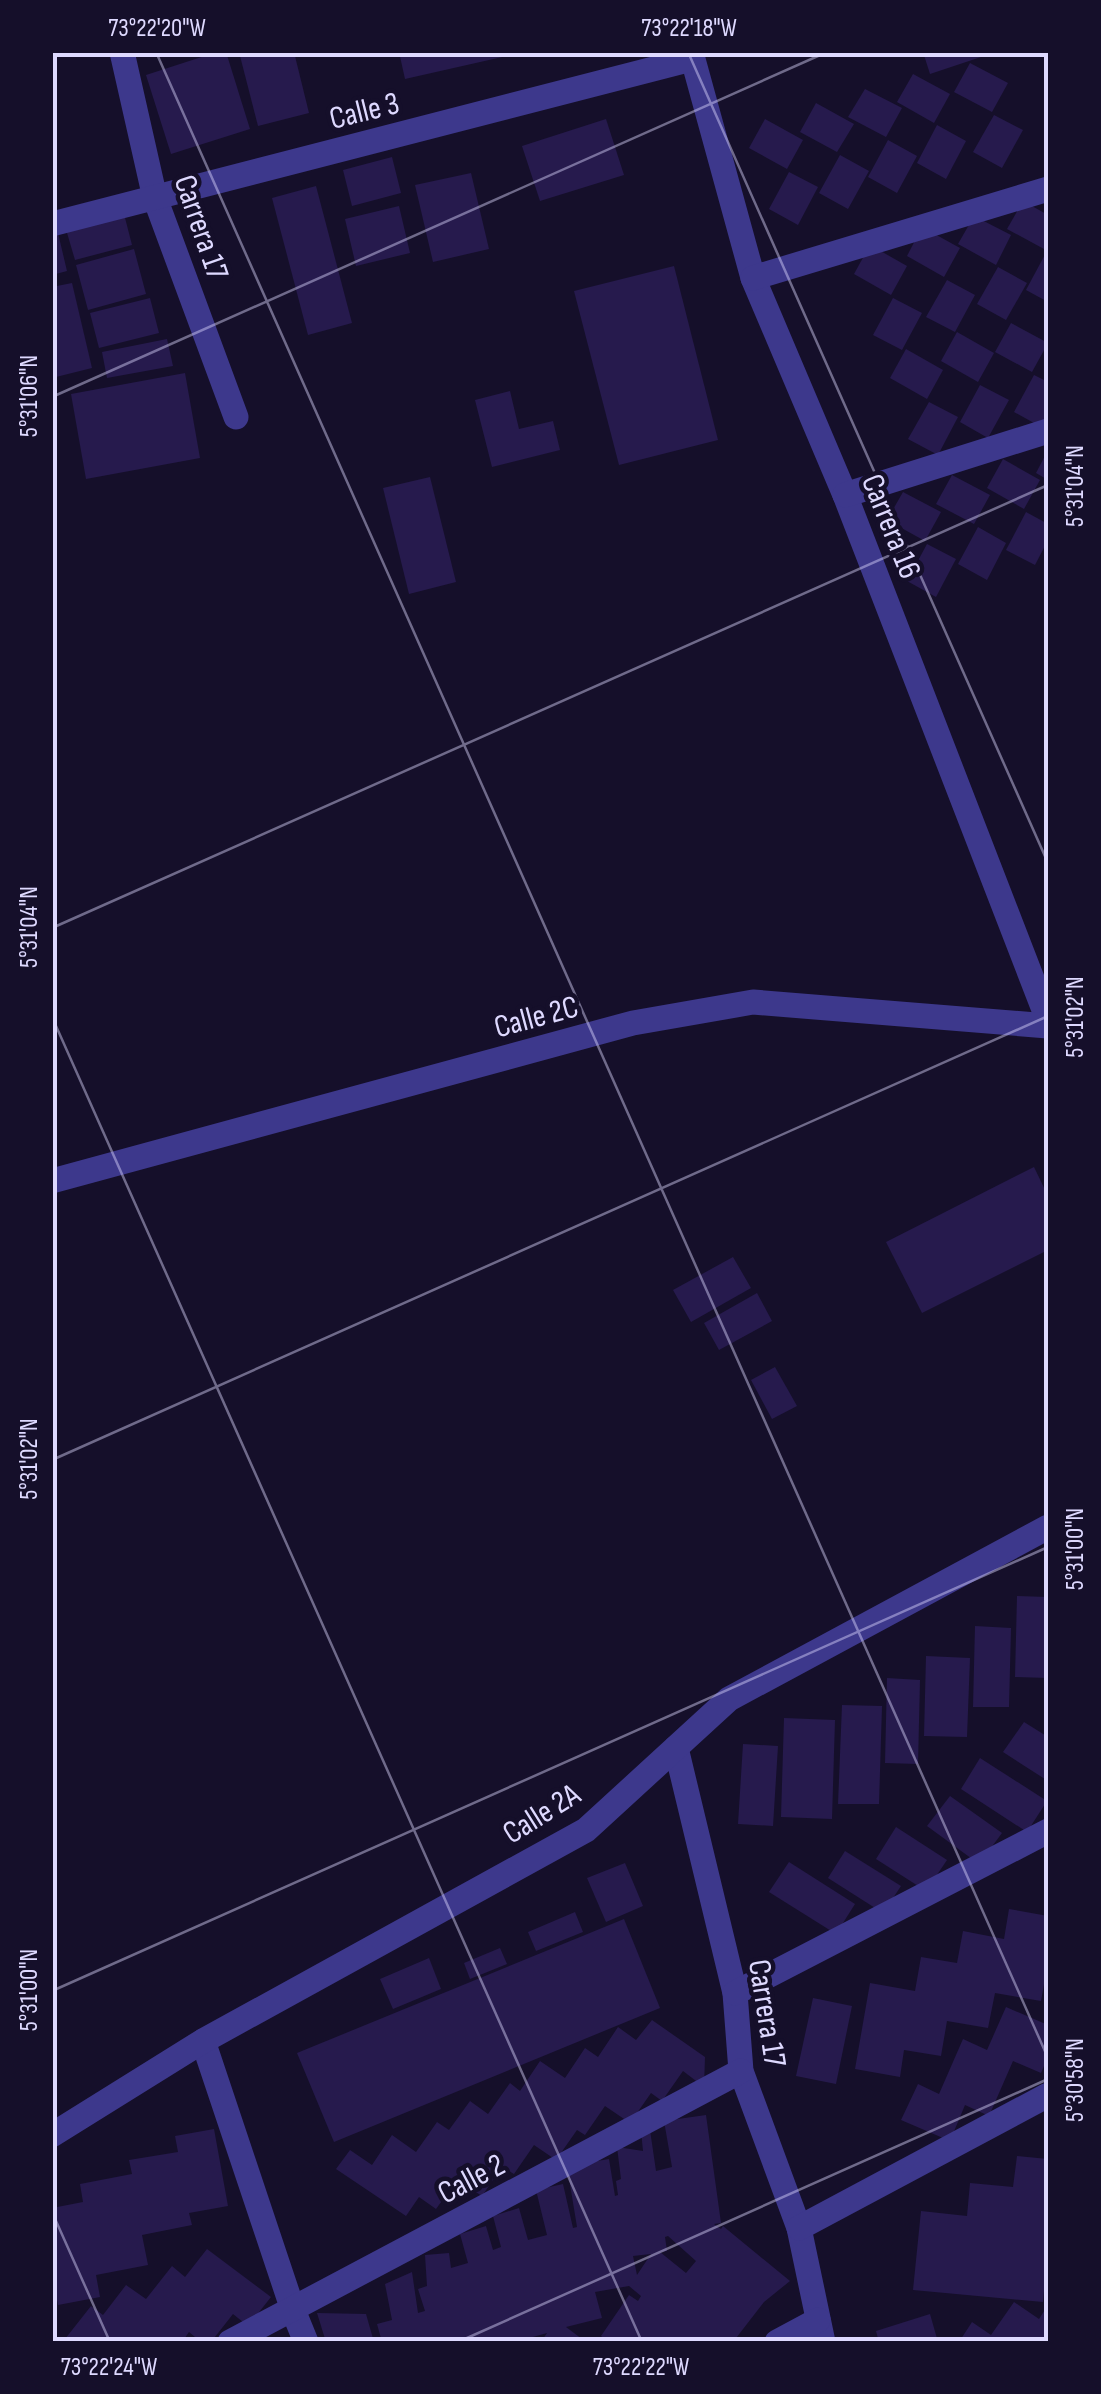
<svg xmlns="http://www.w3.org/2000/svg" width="1101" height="2394" font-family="'Sofia Sans Condensed',sans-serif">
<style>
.building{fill:#261a4d;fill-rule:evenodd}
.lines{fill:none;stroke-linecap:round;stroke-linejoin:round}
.street{stroke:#3d388c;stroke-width:25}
.ticks{fill:none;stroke:#ded9ff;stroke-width:2.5;stroke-opacity:0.45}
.labels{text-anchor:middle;stroke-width:9;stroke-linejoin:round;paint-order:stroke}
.street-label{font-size:32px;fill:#ded9ff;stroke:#150f2a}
.neatline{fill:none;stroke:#ded9ff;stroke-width:4}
.ticks-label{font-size:25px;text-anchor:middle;fill:#ded9ff}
</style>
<rect width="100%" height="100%" fill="#150f2a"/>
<!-- building -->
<g class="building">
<polygon points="217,52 226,52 250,129 171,154 146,75"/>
<polygon points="239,52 294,52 309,113 258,126"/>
<polygon points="399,52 515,52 515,54 405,79"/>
<polygon points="923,52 993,52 993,53 930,74"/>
<polygon points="970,63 1008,83 992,112 954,92"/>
<polygon points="913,74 950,94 934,123 897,102"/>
<polygon points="865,89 902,108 886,137 848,117"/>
<polygon points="816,103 854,124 837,152 800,132"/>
<polygon points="994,115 1023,130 1002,168 973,152"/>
<polygon points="606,119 624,175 540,201 522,146"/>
<polygon points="765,119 803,140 787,169 749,148"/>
<polygon points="937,125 966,141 946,179 917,163"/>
<polygon points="888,140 917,156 897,193 868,177"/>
<polygon points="840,155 869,171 848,209 819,193"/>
<polygon points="392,157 401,193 352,206 343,170"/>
<polygon points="789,172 818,187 798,225 769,209"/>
<polygon points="471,173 489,249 433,262 415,185"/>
<polygon points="316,186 352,323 308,335 272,198"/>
<polygon points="1023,201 1048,215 1048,242 1044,249 1007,229"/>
<polygon points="399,206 410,253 356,266 345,219"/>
<polygon points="123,210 132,245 75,260 65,226"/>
<polygon points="974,216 1011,235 996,265 958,244"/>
<polygon points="922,227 960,248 944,277 907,256"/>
<polygon points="58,233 67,271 52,275 52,235"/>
<polygon points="870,245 907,266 891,295 854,274"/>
<polygon points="134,249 146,294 88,310 76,265"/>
<polygon points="1048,249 1048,302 1026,290"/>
<polygon points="674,266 718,440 619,465 574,291"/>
<polygon points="998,267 1027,283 1006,320 977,304"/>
<polygon points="947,280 975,295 955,332 926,317"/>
<polygon points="72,283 92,368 52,378 52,287"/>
<polygon points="150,298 159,333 99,348 90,313"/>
<polygon points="893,298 922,313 902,350 873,335"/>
<polygon points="1011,323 1048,343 1032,372 995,352"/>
<polygon points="957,332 994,353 978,382 941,361"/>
<polygon points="167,339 173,366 107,378 102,352"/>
<polygon points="906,349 943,370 927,399 890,378"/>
<polygon points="185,373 200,458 86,479 71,394"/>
<polygon points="1034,375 1048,382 1048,418 1043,428 1014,412"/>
<polygon points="980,385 1009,400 988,438 960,422"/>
<polygon points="510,391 519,429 553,421 560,450 492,467 475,400"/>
<polygon points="929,402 958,417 938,455 908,439"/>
<polygon points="1048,450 1048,480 1036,473"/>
<polygon points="1003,459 1040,480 1024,509 987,488"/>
<polygon points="952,475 990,495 974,524 936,504"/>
<polygon points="430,477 456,582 409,594 383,488"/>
<polygon points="903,492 941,512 925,541 887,520"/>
<polygon points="1026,512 1048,524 1048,540 1035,565 1006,550"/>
<polygon points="978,527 1006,543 987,580 958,564"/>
<polygon points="927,544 956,559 936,597 907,581"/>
<polygon points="1034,1167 1048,1196 1048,1250 922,1313 886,1242"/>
<polygon points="733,1257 751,1288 691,1322 673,1290"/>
<polygon points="757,1293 772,1321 719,1350 704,1323"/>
<polygon points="775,1367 797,1406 772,1419 751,1380"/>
<polygon points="1017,1596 1048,1597 1048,1678 1015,1677"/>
<polygon points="975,1626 1011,1628 1009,1707 973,1707"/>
<polygon points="926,1656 970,1658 967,1737 924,1736"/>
<polygon points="887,1678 920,1680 918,1764 885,1763"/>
<polygon points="842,1705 882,1706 879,1804 838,1804"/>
<polygon points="784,1718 835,1720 832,1819 781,1817"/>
<polygon points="1024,1722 1048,1737 1048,1781 1003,1752"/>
<polygon points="743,1744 778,1746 773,1826 738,1824"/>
<polygon points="980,1758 1047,1801 1027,1832 961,1789"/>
<polygon points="950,1796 1002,1833 979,1864 927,1826"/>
<polygon points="896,1827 947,1860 926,1891 876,1859"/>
<polygon points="845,1851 901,1886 883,1913 828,1878"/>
<polygon points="789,1862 855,1904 836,1934 769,1892"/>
<polygon points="625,1863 643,1906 606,1922 587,1878"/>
<polygon points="1009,1909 1048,1916 1048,1962 1041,2001 995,1993 988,2028 947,2021 941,2056 904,2050 900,2077 855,2069 870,1983 915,1991 921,1957 957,1963 963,1931 1004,1939"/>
<polygon points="575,1912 583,1932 536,1951 528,1932"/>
<polygon points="624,1919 660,2008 334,2142 297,2053"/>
<polygon points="500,1948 507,1964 470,1979 464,1963"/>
<polygon points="429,1958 441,1989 393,2009 380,1979"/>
<polygon points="813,1998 852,2006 836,2084 796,2076"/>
<polygon points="1006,2007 1048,2025 1048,2057 1041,2073 1013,2061 989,2116 965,2105 950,2141 901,2120 918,2084 939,2094 963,2039 987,2050"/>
<polygon points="652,2020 705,2057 704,2087 683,2071 662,2101 651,2093 630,2123 605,2106 585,2135 577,2130 556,2160 534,2145 514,2174 502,2167 482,2196 457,2180 436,2209 419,2197 406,2216 336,2169 350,2150 372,2165 392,2135 416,2152 437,2122 449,2130 470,2101 488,2114 510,2083 520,2091 540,2061 565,2078 585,2048 598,2057 618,2027 636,2040"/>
<path d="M 706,2115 L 721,2223 L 714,2224 L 721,2229 L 723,2226 L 790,2281 L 764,2302 L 733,2342 L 715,2338 L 712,2342 L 608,2342 L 601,2336 L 629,2295 L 638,2301 L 641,2296 L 629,2286 L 595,2292 L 602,2318 L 566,2327 L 586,2342 L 541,2342 L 547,2333 L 515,2342 L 382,2342 L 377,2324 L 392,2320 L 385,2284 L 412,2272 L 418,2313 L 425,2311 L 418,2289 L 427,2286 L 425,2255 L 449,2253 L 451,2268 L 468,2263 L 460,2234 L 486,2226 L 493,2250 L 501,2247 L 493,2216 L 519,2208 L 528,2240 L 547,2235 L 536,2190 L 563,2184 L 573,2228 L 577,2227 L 567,2166 L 609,2159 L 615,2196 L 618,2195 L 616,2181 L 621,2179 L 617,2147 L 643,2151 L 641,2131 L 650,2130 L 656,2171 L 672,2167 L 664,2121 ZM 668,2236 L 696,2261 L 686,2273 L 660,2252 L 667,2251 L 665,2237 ZM 651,2254 L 637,2275 L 633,2256 Z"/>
<polygon points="214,2129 228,2206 189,2213 192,2225 142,2235 148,2265 96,2275 100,2297 58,2305 52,2276 52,2208 83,2202 80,2184 132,2174 129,2160 178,2152 175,2136"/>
<polygon points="1017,2156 1048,2159 1048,2244 1043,2302 913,2290 921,2211 967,2216 970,2183 1013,2187"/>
<polygon points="207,2249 271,2297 248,2326 233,2314 211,2342 201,2342 189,2332 182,2342 65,2339 91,2306 103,2315 126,2285 146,2299 172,2266 185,2277"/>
<polygon points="1014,2302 1039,2319 1048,2305 1048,2342 959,2342 972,2322 991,2335"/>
<polygon points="317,2313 366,2314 374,2342 326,2342"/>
<polygon points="930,2314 938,2342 879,2342 876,2331"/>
</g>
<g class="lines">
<!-- street -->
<g class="street">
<polyline points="122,52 155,198 236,417"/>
<polyline points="691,52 753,278 845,495 1048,1020"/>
<polyline points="52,224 692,59"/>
<polyline points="753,278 1048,189"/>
<polyline points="845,495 1048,431"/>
<polyline points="52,1181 633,1023 753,1002 1048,1026"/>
<polyline points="676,1748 735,1993 741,2071 799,2228 823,2342"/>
<polyline points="735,1993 1048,1831"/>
<polyline points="203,2041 293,2310 306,2342"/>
<polyline points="52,2135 203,2041 586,1830 729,1699 1048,1527"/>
<polyline points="799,2228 1048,2095"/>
<polyline points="230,2342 741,2071"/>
<polyline points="777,2342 818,2320"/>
</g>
</g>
<!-- ticks -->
<path class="ticks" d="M 156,52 L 1048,2058M 688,52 L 1048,863M 52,397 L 827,52M 52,928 L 1048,485M 52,1017 L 642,2342M 52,1460 L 1048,1016M 52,1991 L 1048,1547M 52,2212 L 110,2342M 458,2342 L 1048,2079"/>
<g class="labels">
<!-- street labels -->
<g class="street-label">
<text transform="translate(364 110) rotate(-14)" y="11">Calle 3</text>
<text transform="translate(202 227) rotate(71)" y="11">Carrera 17</text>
<text transform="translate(892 526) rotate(68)" y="11">Carrera 16</text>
<text transform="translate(536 1016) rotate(-15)" y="11">Calle 2C</text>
<text transform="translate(541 1813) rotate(-32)" y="11">Calle 2A</text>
<text transform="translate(768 2013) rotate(81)" y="11">Carrera 17</text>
<text transform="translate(471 2178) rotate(-28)" y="11">Calle 2</text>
</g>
</g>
<!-- border -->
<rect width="1101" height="2394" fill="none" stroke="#150f2a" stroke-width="110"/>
<rect x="55" y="55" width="991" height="2284" class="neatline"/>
<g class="ticks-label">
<text x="157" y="36">73°22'20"W</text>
<text x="689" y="36">73°22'18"W</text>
<text transform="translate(28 396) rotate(-90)" y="9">5°31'06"N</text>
<text transform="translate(1074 486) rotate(-90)" y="9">5°31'04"N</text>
<text transform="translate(28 927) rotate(-90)" y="9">5°31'04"N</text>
<text transform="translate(1074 1017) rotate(-90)" y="9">5°31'02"N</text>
<text transform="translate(28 1459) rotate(-90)" y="9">5°31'02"N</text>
<text transform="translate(1074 1549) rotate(-90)" y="9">5°31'00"N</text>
<text transform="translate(28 1990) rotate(-90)" y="9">5°31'00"N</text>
<text transform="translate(1074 2080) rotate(-90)" y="9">5°30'58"N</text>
<text x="109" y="2375">73°22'24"W</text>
<text x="641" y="2375">73°22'22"W</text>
</g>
</svg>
